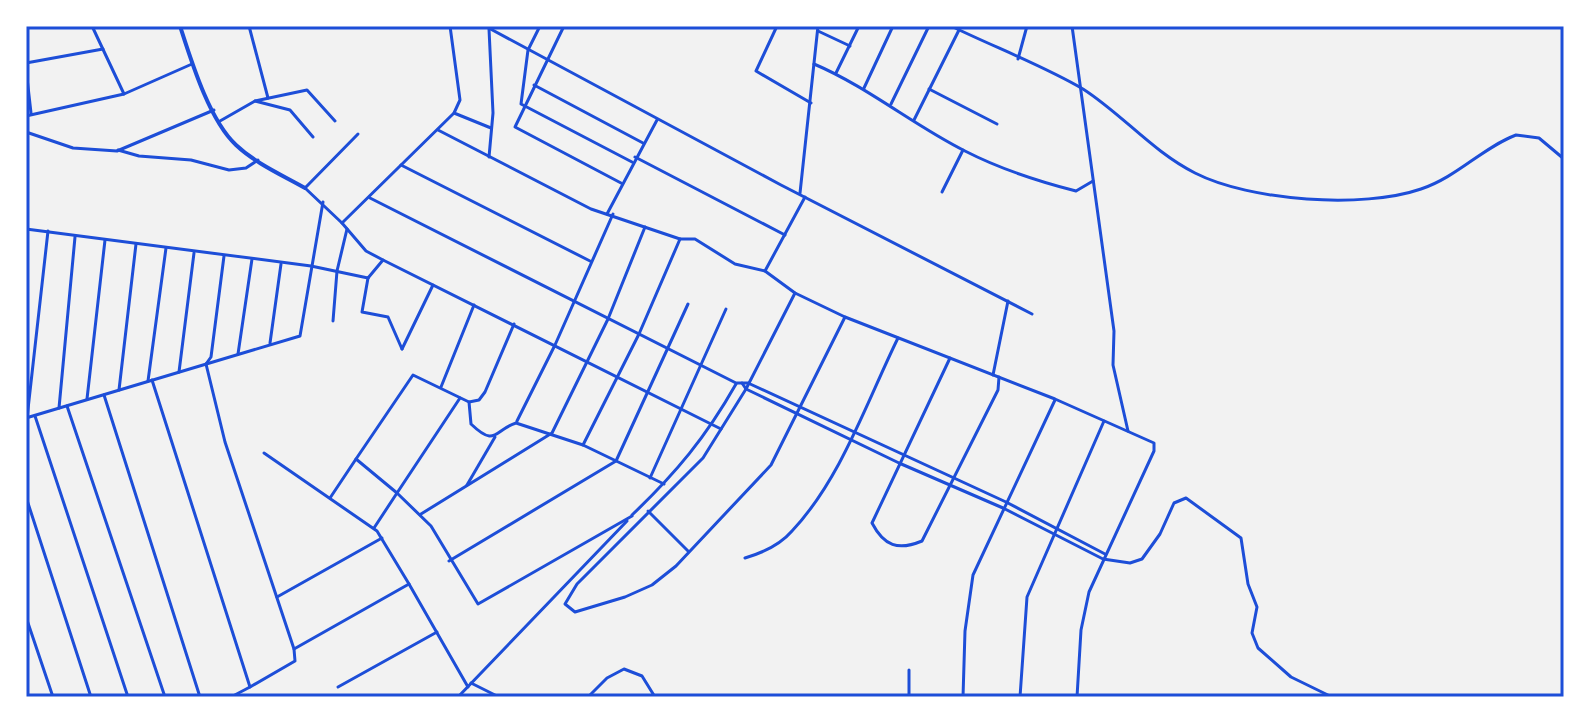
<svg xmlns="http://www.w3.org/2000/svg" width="1590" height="723" font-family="Poppins,sans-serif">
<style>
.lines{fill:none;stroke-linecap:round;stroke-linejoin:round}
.minor{stroke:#1d4ed8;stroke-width:3}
.tertiary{stroke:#1d4ed8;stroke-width:3}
.secondary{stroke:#1d4ed8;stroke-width:4}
.neatline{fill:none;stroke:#1d4ed8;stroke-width:3}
</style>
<rect width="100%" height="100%" fill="#f2f2f2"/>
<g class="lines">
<!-- minor -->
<g class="minor">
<polyline points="92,26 124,94"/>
<polyline points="249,26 268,98"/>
<polyline points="485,26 781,185 1032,314"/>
<polyline points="540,26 528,50 521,104 632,162"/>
<polyline points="564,26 515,127 621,183"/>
<polyline points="777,26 756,71 811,103"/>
<polyline points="1072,26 1114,331 1113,365 1128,431"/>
<polyline points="818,31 850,46"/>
<polyline points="1018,59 1027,26"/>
<polyline points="26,63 103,49"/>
<path d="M 814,64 C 868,87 913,125 965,151 C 1000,169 1037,181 1076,191 L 1093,181"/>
<polyline points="26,69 31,113"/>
<polyline points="836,73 859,26"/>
<polyline points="534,85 643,143"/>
<polyline points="864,88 893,26"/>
<polyline points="929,89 997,124"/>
<polyline points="255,101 290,110 313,137"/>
<polyline points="891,104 929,26"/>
<polyline points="454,113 491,128"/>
<polyline points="26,116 124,94 192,64"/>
<polyline points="914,120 959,30"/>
<polyline points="220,121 255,101 307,90 335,121"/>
<polyline points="438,130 591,209 680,239 695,239 735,264 765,271 795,293 845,317 1055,399 1154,443 1154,451 1089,592 1081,630 1077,697"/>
<polyline points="26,132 73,148 117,151 214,110"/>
<polyline points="118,150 139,156 191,160 229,170 246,168 258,160"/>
<polyline points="489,157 493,113 489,29"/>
<polyline points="635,157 785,235"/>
<polyline points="401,165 590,261"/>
<polyline points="305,188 358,134"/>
<polyline points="942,192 963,150"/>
<polyline points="800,193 818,26"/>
<polyline points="370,198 736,383 748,383 1006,502 1105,554"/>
<polyline points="607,214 657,120"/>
<polyline points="342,223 366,251 383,260 721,429"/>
<polyline points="26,229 311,266 368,278"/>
<polyline points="765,271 805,197"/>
<polyline points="368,278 362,312 388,317 402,349"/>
<polyline points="368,278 383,260"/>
<polyline points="795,293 746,389 703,458 577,584 565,604 575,612 625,597 652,585 676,566 771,465 845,317"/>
<polyline points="333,321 337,271 347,229"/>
<polyline points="270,343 281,264"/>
<polyline points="402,349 433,285"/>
<polyline points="238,354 252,259"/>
<path d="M 950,358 L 872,523 C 884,546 898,551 922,541 L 998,390 L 999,377"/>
<polyline points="206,364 225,442 294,649 295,661 250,687"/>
<polyline points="206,364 211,357 224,256"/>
<polyline points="179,372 194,253"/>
<polyline points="993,375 1008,301"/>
<polyline points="152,380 250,687 231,697"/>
<polyline points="148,381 166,248"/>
<polyline points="742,383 746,389 899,463 1003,508 1103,559 1130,563 1142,559 1160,534 1174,503 1186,498 1241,538 1248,584 1257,607 1252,633 1258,648 1291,677 1332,697"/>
<polyline points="441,387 474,305"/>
<polyline points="119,390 136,244"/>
<polyline points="104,395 200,697"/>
<polyline points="460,398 397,493 431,526 478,604 632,516"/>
<polyline points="87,399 105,240"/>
<polyline points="469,402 479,400 485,392 514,324"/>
<polyline points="67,406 165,697"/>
<polyline points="59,408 75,237"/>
<polyline points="35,416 128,697"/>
<polyline points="26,418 300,336 323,202"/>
<polyline points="27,418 48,231"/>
<polyline points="517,421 555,345 613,214"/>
<polyline points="583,445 639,334 680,239"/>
<polyline points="264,453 377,531 409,584"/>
<polyline points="650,478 726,309"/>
<polyline points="467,485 495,437"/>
<polyline points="26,497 91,697"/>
<polyline points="330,498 356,459"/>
<polyline points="648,511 688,551"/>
<polyline points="421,514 552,433 608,319 645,227"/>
<path d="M 632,515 C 676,473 706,437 736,384"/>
<path d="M 374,528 L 397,493 L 356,459 L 413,375 L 469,402 L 471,424 C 496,448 494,430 516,423 L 583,445 L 664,484"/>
<path d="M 745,558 C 762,553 780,545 792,531 C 841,479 867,401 898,338"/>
<polyline points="449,561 616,461 688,304"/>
<polyline points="277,597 382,538"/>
<polyline points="26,617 53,697"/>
<polyline points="294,649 409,584 468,687"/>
<polyline points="471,683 499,697"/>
<polyline points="338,687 437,632"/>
<polyline points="458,697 627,521"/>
<polyline points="588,697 607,678 624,669 642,676 655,697"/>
<polyline points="909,697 909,670"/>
<polyline points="963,697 965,631 973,575 1055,400"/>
<polyline points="1020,697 1027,597 1104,421"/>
</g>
<!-- tertiary -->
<g class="tertiary">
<path d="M 951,26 C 994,47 1042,65 1083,89 C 1122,114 1153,152 1195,173 C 1250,201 1363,209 1421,189 C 1457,177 1482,148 1516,135 L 1539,138 L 1564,159"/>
<polyline points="305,188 342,223 454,113 460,100 450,26"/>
</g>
<!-- secondary -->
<path class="secondary" d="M 180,26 C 191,60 209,120 236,145 C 255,163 282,175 305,188"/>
</g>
<!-- border -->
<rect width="1590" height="723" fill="none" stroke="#ffffff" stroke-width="56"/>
<rect x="28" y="28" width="1534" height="667" class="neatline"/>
</svg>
